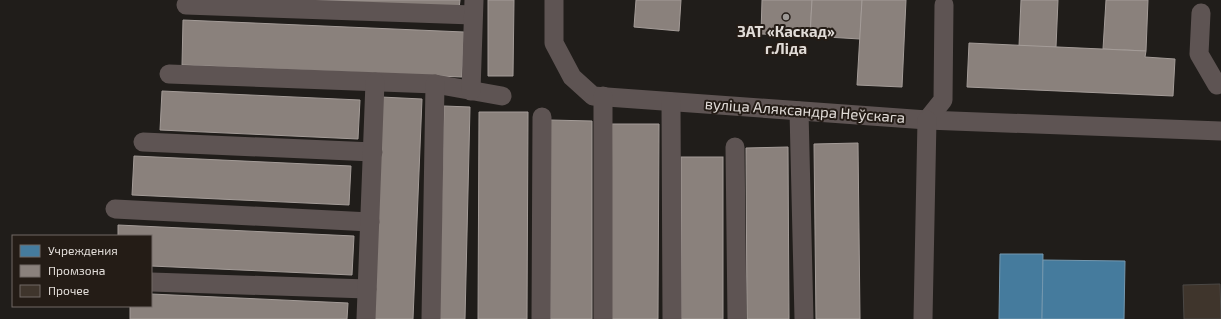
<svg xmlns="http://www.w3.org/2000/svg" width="1221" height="319" font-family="'Exo 2',sans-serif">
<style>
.public{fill:#457b9d;stroke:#7498af}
.industry{fill:#8a817c;stroke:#a49c98}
.building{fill:#3f352c;stroke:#4b4845}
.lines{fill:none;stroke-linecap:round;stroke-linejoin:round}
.minor{stroke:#5e5453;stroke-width:19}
.poi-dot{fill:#9d9996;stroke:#241c16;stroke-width:1.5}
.labels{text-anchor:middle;stroke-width:4;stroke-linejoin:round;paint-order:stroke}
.poi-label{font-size:15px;font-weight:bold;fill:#e1dcd8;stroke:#241c16}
.street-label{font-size:15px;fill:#e1dcd8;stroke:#241c16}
</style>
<rect width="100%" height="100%" fill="#201d1a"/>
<!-- public -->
<g class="public">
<polygon points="1000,254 1043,254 1042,319 999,319"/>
<polygon points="1043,260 1125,261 1124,319 1042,319"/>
</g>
<!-- industry -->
<g class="industry">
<polygon points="269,0 460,0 459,9"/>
<polygon points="488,0 514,0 513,76 488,76"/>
<polygon points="636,0 681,0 679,31 634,27"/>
<polygon points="762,0 812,0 810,36 761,34"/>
<polygon points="812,0 862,0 860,39 810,36"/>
<polygon points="862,0 906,0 902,87 857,85"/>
<polygon points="1021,0 1058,0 1056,47 1019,46"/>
<polygon points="1106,0 1148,0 1146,51 1103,49"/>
<polygon points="183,20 464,32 462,77 182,65"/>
<polygon points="969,43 1146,51 1145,57 1175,59 1173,96 967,87"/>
<polygon points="162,91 360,100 358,139 160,130"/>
<polygon points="381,97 422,99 413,319 372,319"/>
<polygon points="444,106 470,107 465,319 439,319"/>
<polygon points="479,112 528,112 527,319 478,319"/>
<polygon points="550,120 592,121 592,319 550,319"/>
<polygon points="612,124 659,124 658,319 610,319"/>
<polygon points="858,143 860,319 816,319 814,144"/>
<polygon points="788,147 789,319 747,319 746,148"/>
<polygon points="134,156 351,166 349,205 132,195"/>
<rect x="681" y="157" width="42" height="162"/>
<polygon points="118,225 354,236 352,275 151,266 151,236 118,236"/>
<polygon points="151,294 348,303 347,319 130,319 130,306 151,306"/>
</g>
<!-- building -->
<polygon class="building" points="1220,284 1221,319 1184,319 1183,285"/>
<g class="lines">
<!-- minor -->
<g class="minor">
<polyline points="554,0 554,43 572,77 593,96 927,120 1221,131"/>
<polyline points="186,5 473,15"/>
<polyline points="1201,13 1199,54 1217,85"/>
<polyline points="169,74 435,84 502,96"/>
<polyline points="471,91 474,0"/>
<polyline points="603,96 603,319"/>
<polyline points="671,102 672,319"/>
<polyline points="799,111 804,319"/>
<polyline points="927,120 943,100 944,5"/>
<polyline points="143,142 373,152"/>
<polyline points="735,147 737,319"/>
<polyline points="115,209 370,222"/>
<polyline points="151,282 367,289"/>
<polyline points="366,319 375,82"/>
<polyline points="431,319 435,84"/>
<polyline points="541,319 542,117"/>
<polyline points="923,319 927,120"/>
</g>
</g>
<!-- markers -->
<circle class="poi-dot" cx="786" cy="17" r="4"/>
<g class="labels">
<!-- poi labels -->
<g class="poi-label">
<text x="786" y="37">ЗАТ «Каскад»<tspan x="786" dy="17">г.Ліда</tspan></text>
</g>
<!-- street labels -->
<g class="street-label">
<text transform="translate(805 111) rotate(4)" y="5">вуліца Аляксандра Неўскага</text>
</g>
</g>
<!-- legend -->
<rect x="12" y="235" width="140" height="72" fill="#241c16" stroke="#706964"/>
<rect x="20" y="245" width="20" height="12" fill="#457b9d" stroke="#706964"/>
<text x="48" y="255" font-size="12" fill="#e1dcd8">Учреждения</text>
<rect x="20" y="265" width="20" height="12" fill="#8a817c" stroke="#706964"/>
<text x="48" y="275" font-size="12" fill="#e1dcd8">Промзона</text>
<rect x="20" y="285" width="20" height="12" fill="#3f352c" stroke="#706964"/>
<text x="48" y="295" font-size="12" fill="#e1dcd8">Прочее</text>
</svg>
